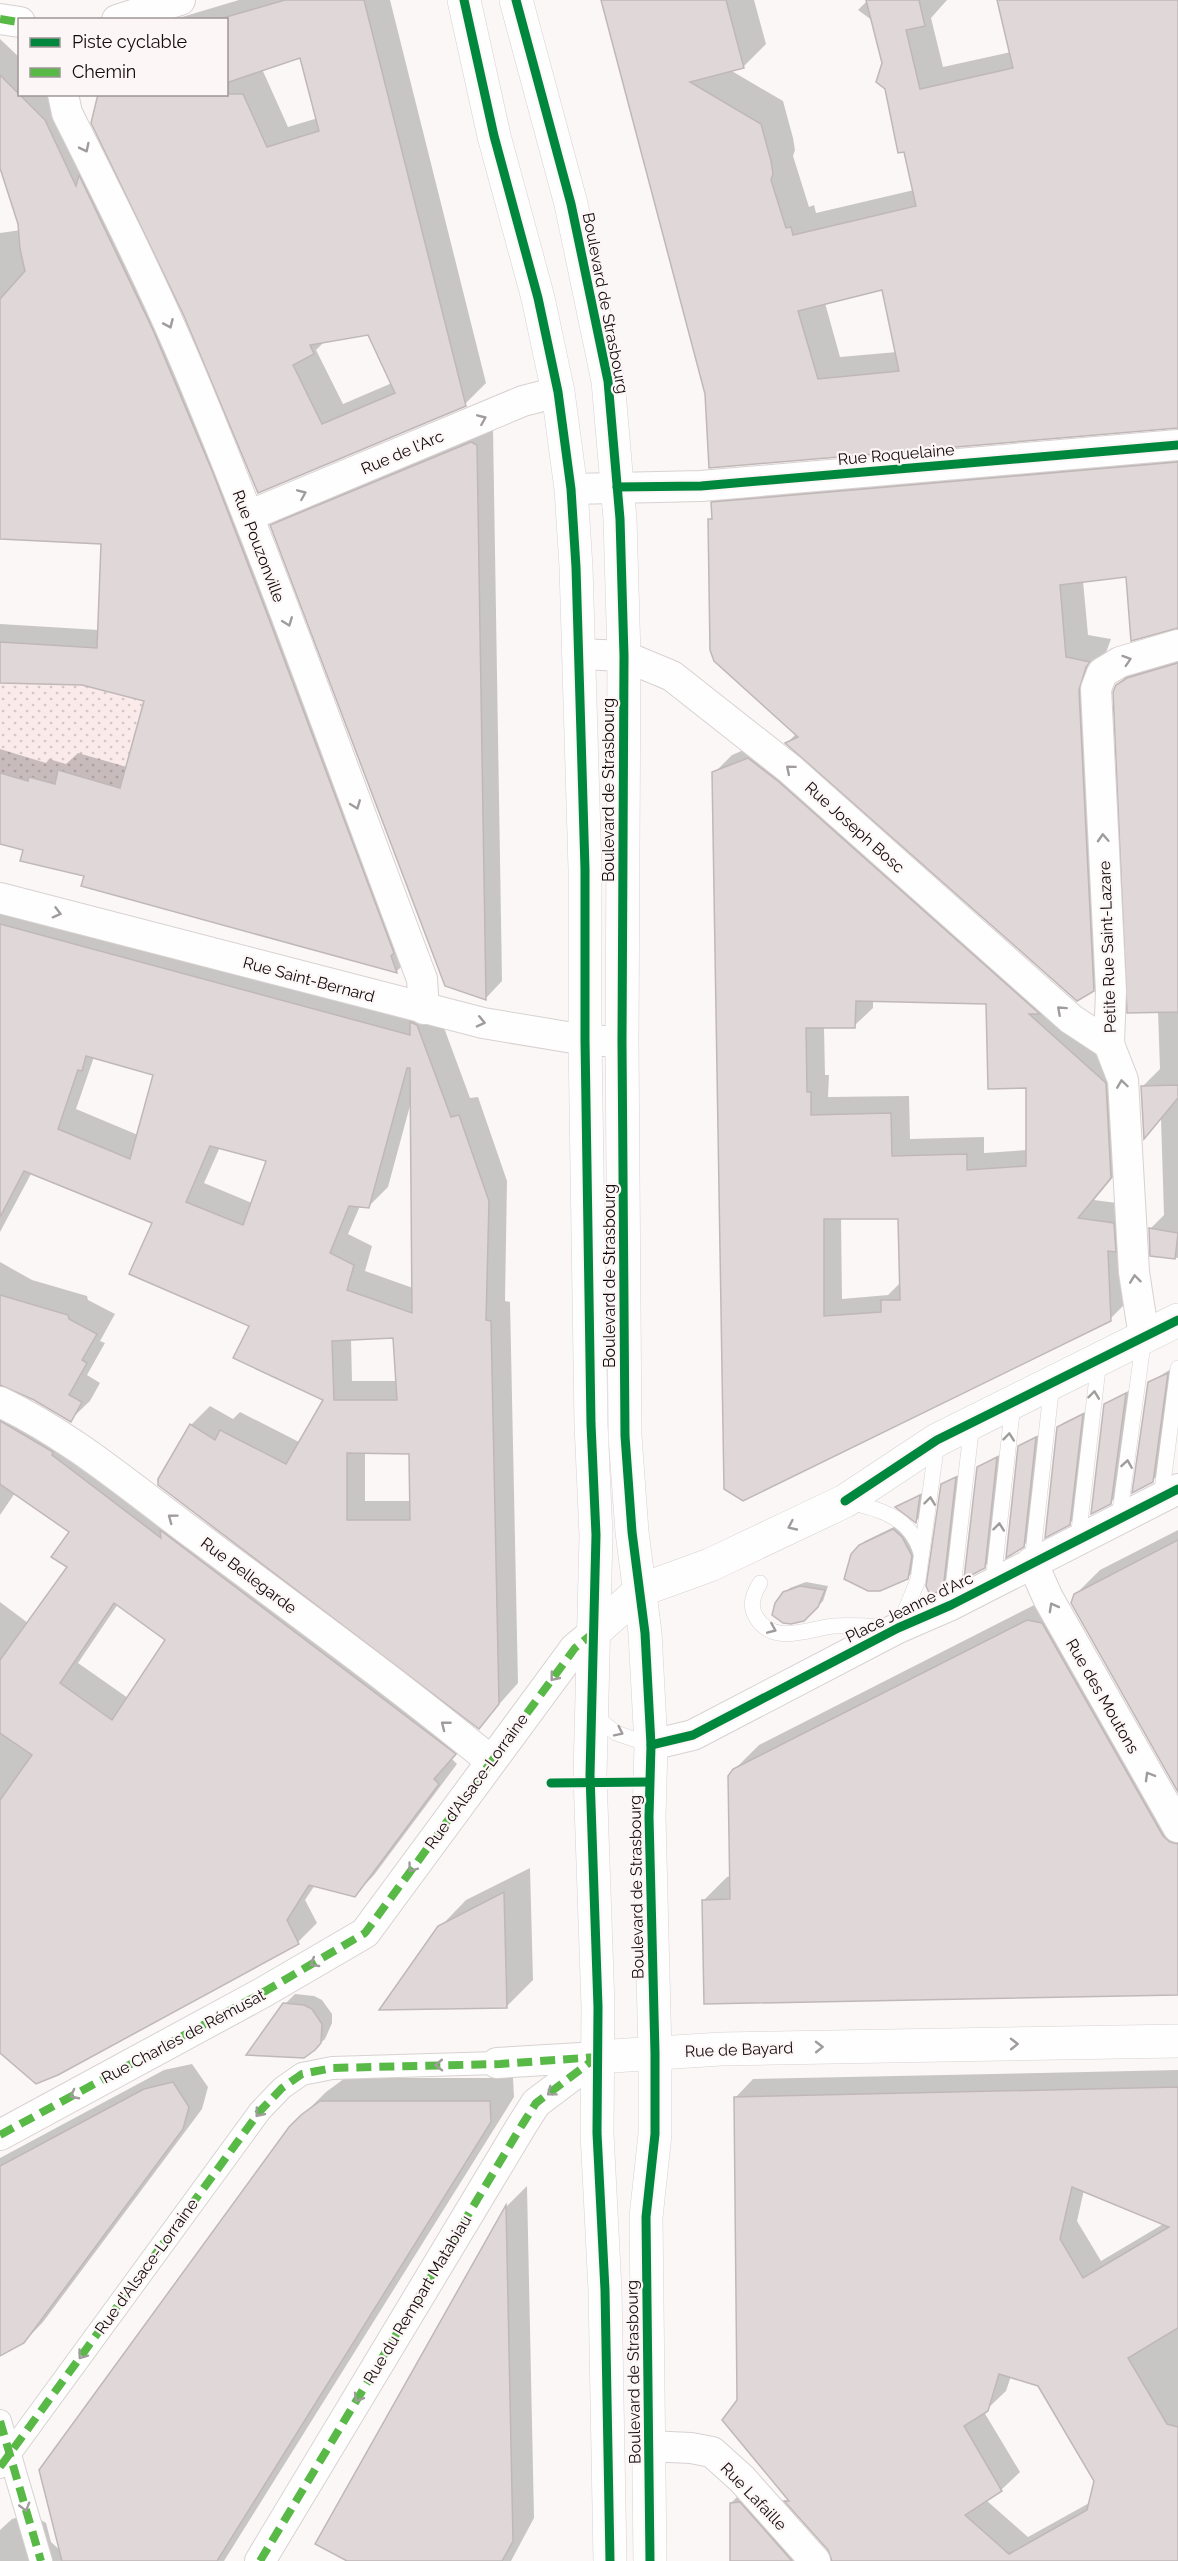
<svg xmlns="http://www.w3.org/2000/svg" width="1178" height="2561" font-family="Raleway,sans-serif">
<style>
.garden{fill:url(#garden-dots)}
.shadow{fill:#0003;fill-rule:evenodd}
.building{fill:#e0d8d8;stroke:#c0b8b8;stroke-width:1.5;fill-rule:evenodd}
.lines{fill:none;stroke-linecap:round;stroke-linejoin:round}
.service-casing{stroke:#d9d1d1;stroke-width:16}
.pedestrian-casing{stroke:#d9d1d1;stroke-width:24}
.minor-casing{stroke:#d9d1d1;stroke-width:32}
.tertiary-casing{stroke:#d9d1d1;stroke-width:34}
.primary-casing{stroke:#d9d1d1;stroke-width:34}
.service{stroke:#fefefe;stroke-width:15}
.pedestrian{stroke:#fefefe;stroke-width:22}
.minor{stroke:#fefefe;stroke-width:30}
.tertiary{stroke:#fefefe;stroke-width:33}
.primary{stroke:#fefefe;stroke-width:33}
.quiet{stroke:#58b947;stroke-width:8;stroke-dasharray:15 8;stroke-linecap:butt}
.cycleway-casing{stroke:#fcf6f6;stroke-width:13}
.cycleway{stroke:#00873e;stroke-width:9}
.oneway{stroke:#a09c9c}
.labels{text-anchor:middle;stroke-width:4.5;stroke-linejoin:round;paint-order:stroke}
.street-label{font-size:16px;fill:#130909;stroke:#fcf6f6}
</style>
<defs>
<pattern id="garden-dots" width="8" height="8" patternUnits="userSpaceOnUse" patternTransform="scale(1.5)"><rect width="8" height="8" fill="#fbeaea"/><path d="M2 2h.1M6 6h.1" fill="none" stroke="#d6c7c7" stroke-width="1.8" stroke-linecap="round"/></pattern>
</defs>
<rect width="100%" height="100%" fill="#fbf7f7"/>
<!-- garden -->
<polygon class="garden" points="0,683 82,685 144,701 120,788 58,771 55,784 30,777 28,781 0,773"/>
<!-- shadow -->
<g class="shadow">
<path d="M 239,0 L 390,0 L 486,383 L 465,404 L 258,491 L 226,94 L 226,20 L 172,20 ZM 301,56 L 318,118 L 288,127 L 262,69 ZM 369,334 L 392,383 L 343,404 L 316,350 L 325,341 Z"/>
<path d="M 602,0 L 754,0 L 766,44 L 743,67 L 730,70 L 783,101 L 793,138 L 795,150 L 793,156 L 809,207 L 814,205 L 816,213 L 914,190 L 873,21 L 858,10 L 868,0 L 947,0 L 931,18 L 943,67 L 1011,52 L 999,0 L 1178,0 L 1178,427 L 706,394 ZM 883,288 L 897,352 L 840,357 L 825,303 Z"/>
<polygon points="0,39 20,58 20,94 56,94 63,101 415,953 397,971 83,885 85,875 25,849 0,843 0,749 46,763 49,759 66,764 78,753 127,767 145,700 82,684 0,681 0,624 99,630 102,542 0,538 0,233 21,230 0,163"/>
<polygon points="493,428 502,981 486,998 422,920 420,921 272,526 289,509"/>
<polygon points="1178,442 1178,627 1127,576 1083,581 1088,635 1111,639 1101,666 1116,967 1093,990 787,743 796,734 710,520 713,516 713,503 735,480"/>
<polygon points="1178,648 1178,1258 1152,1255 1150,1229 1164,1215 1161,1119 1145,1135 1142,1087 1160,1069 1158,1011 1117,685 1141,662"/>
<path d="M 767,740 L 1123,1065 L 1129,1158 L 1094,1200 L 1132,1205 L 1128,1301 L 1110,1319 L 744,1500 L 714,773 L 732,755 ZM 873,1000 L 987,1002 L 1028,1087 L 1027,1150 L 984,1153 L 984,1137 L 910,1139 L 909,1096 L 828,1097 L 829,1075 L 825,1075 L 824,1027 L 854,1026 L 873,1008 ZM 841,1217 L 899,1217 L 900,1283 L 888,1295 L 842,1299 Z"/>
<path d="M 0,899 L 436,1006 L 470,1098 L 478,1097 L 507,1181 L 505,1301 L 510,1302 L 518,1683 L 479,1727 L 191,1425 L 210,1406 L 233,1419 L 240,1412 L 301,1443 L 325,1399 L 251,1326 L 154,1222 L 32,1172 L 0,1232 ZM 94,1057 L 155,1074 L 138,1135 L 76,1109 ZM 411,1102 L 413,1288 L 365,1271 L 372,1246 L 348,1234 L 360,1206 L 368,1207 L 388,1187 ZM 220,1147 L 268,1160 L 252,1203 L 204,1183 ZM 394,1336 L 397,1381 L 352,1381 L 351,1339 ZM 365,1452 L 411,1452 L 411,1501 L 365,1501 Z"/>
<path d="M 0,1262 L 32,1280 L 87,1296 L 88,1300 L 115,1314 L 100,1341 L 105,1343 L 87,1375 L 100,1383 L 90,1401 L 70,1420 L 35,1399 L 2,1384 L 5,1393 L 474,1735 L 452,1759 L 457,1764 L 374,1875 L 355,1895 L 315,1885 L 305,1900 L 317,1923 L 298,1942 L 0,2051 L 0,1602 L 28,1623 L 69,1567 L 71,1532 L 15,1493 L 0,1515 ZM 118,1604 L 167,1640 L 128,1698 L 78,1663 Z"/>
<polygon points="1171,1369 1157,1476 1152,1481 1149,1383"/>
<polygon points="1130,1390 1116,1497 1110,1503 1105,1405"/>
<polygon points="1087,1411 1074,1519 1069,1524 1058,1428 1063,1423"/>
<polygon points="1040,1434 1028,1541 1023,1546 1019,1447"/>
<polygon points="1001,1454 989,1562 984,1567 978,1468"/>
<polygon points="960,1474 947,1583 942,1588 942,1485"/>
<polygon points="924,1492 920,1517 916,1521 897,1507"/>
<polygon points="898,1525 916,1550 912,1573 907,1578 860,1546 865,1541"/>
<polygon points="1178,1530 1178,1789 1075,1595 1100,1570"/>
<polygon points="806,1582 828,1586 823,1601 810,1615 791,1622 785,1593 790,1588"/>
<polygon points="1052,1596 1066,1599 1178,1796 1178,1994 703,1901 727,1877 731,1876 734,1770 759,1745"/>
<polygon points="530,1868 533,1980 507,2006 440,1927 466,1900"/>
<polygon points="295,1994 314,1996 322,2000 332,2014 332,2023 325,2039 314,2049 285,2004"/>
<polygon points="192,2064 208,2087 202,2109 43,2322 24,2342 0,2340 0,2158 164,2070"/>
<path d="M 1178,2070 L 1178,2561 L 732,2561 L 731,2503 L 749,2485 L 828,2559 L 833,2560 L 829,2549 L 787,2501 L 789,2498 L 739,2400 L 735,2098 L 753,2079 ZM 1084,2190 L 1165,2223 L 1101,2261 L 1077,2221 ZM 1011,2376 L 1039,2385 L 1095,2481 L 1091,2502 L 1028,2537 L 986,2500 L 1001,2490 L 1020,2472 L 984,2412 L 1006,2391 Z"/>
<polygon points="345,2078 513,2078 514,2097 224,2561 0,2561 0,2530 12,2519 30,2514 46,2523 51,2542 61,2551 302,2116 326,2092"/>
<polygon points="527,2186 534,2518 511,2561 350,2561 317,2543 507,2206"/>
</g>
<!-- building -->
<g class="building">
<path d="M 285,0 L 364,0 L 466,406 L 258,493 L 184,316 L 91,123 L 98,94 L 243,94 L 267,147 L 319,131 L 300,58 L 226,83 L 226,17 ZM 368,335 L 395,393 L 322,424 L 293,365 L 314,354 L 310,345 Z"/>
<path d="M 601,0 L 726,0 L 744,68 L 690,82 L 761,124 L 771,161 L 773,174 L 771,180 L 786,228 L 791,227 L 793,235 L 916,206 L 904,152 L 898,153 L 885,89 L 876,82 L 882,63 L 866,0 L 919,0 L 925,26 L 906,30 L 920,89 L 1013,68 L 997,0 L 1178,0 L 1178,428 L 709,468 L 705,394 ZM 882,290 L 899,371 L 818,379 L 798,311 Z"/>
<polygon points="0,75 45,120 76,186 79,175 153,330 213,473 269,619 394,953 391,956 397,973 81,886 84,876 20,861 23,850 0,844 0,773 28,781 29,777 55,784 58,770 120,788 144,701 82,685 0,683 0,642 97,648 101,544 0,539 0,299 25,271 20,249 18,224 0,168"/>
<polygon points="471,442 477,445 486,1000 445,986 270,525"/>
<polygon points="1178,462 1178,628 1131,641 1126,577 1060,585 1066,657 1090,662 1086,667 1079,690 1094,991 1077,1001 785,743 798,737 714,661 710,650 708,519 712,519 711,502"/>
<polygon points="1178,663 1178,1012 1127,1013 1113,692 1116,685 1127,678"/>
<path d="M 748,758 L 779,782 L 1040,1014 L 1029,1014 L 1106,1083 L 1111,1178 L 1078,1218 L 1114,1223 L 1116,1252 L 1108,1251 L 1111,1321 L 743,1501 L 724,1489 L 712,772 ZM 856,1001 L 986,1004 L 988,1089 L 1026,1088 L 1026,1166 L 967,1170 L 967,1154 L 892,1156 L 891,1113 L 811,1115 L 811,1092 L 807,1092 L 806,1028 L 855,1028 ZM 824,1219 L 898,1219 L 900,1300 L 881,1300 L 881,1312 L 824,1316 Z"/>
<path d="M 0,924 L 410,1035 L 410,1022 L 417,1025 L 451,1117 L 459,1115 L 489,1201 L 486,1320 L 491,1321 L 499,1704 L 479,1729 L 158,1485 L 158,1479 L 190,1424 L 215,1440 L 220,1430 L 286,1464 L 323,1400 L 233,1358 L 249,1326 L 129,1274 L 152,1223 L 24,1171 L 0,1217 ZM 86,1056 L 153,1075 L 130,1159 L 58,1129 L 78,1070 L 82,1071 ZM 407,1068 L 410,1068 L 412,1313 L 347,1290 L 354,1265 L 330,1253 L 349,1206 L 369,1208 ZM 210,1146 L 266,1161 L 243,1225 L 186,1202 ZM 393,1338 L 397,1400 L 334,1400 L 332,1341 ZM 347,1453 L 409,1454 L 410,1520 L 347,1520 Z"/>
<polygon points="1178,1085 1178,1098 1144,1139 1141,1086"/>
<polygon points="1149,1228 1178,1233 1175,1259 1150,1256"/>
<polygon points="0,1295 68,1315 69,1319 97,1334 82,1360 87,1363 69,1395 82,1402 71,1422 34,1400 0,1385"/>
<polygon points="1168,1373 1153,1482 1132,1493 1148,1382"/>
<polygon points="1126,1393 1111,1504 1091,1514 1104,1404"/>
<polygon points="1083,1414 1070,1525 1045,1538 1057,1427"/>
<path d="M 0,1421 L 53,1452 L 52,1455 L 161,1538 L 160,1530 L 456,1754 L 434,1779 L 439,1784 L 355,1897 L 309,1885 L 287,1920 L 299,1944 L 58,2075 L 36,2084 L 0,2053 L 0,1800 L 32,1755 L 0,1733 L 0,1660 L 67,1567 L 51,1557 L 69,1532 L 0,1484 ZM 114,1603 L 165,1640 L 112,1720 L 60,1683 Z"/>
<polygon points="1036,1437 1024,1547 1006,1558 1018,1446"/>
<polygon points="997,1457 985,1568 964,1579 977,1467"/>
<polygon points="956,1477 943,1590 930,1595 926,1586 941,1484"/>
<polygon points="920,1495 916,1523 895,1507"/>
<polygon points="893,1529 902,1537 912,1556 908,1579 880,1591 868,1591 844,1579 851,1554 859,1545"/>
<polygon points="1178,1540 1178,1792 1071,1603 1074,1594"/>
<polygon points="800,1586 825,1590 818,1607 804,1621 791,1624 783,1623 772,1615 775,1603 783,1592"/>
<polygon points="1027,1620 1042,1623 1163,1836 1170,1842 1178,1844 1178,1995 704,2004 702,1900 730,1899 728,1776 733,1769"/>
<polygon points="504,1892 507,2008 379,2010 438,1926"/>
<polygon points="283,2003 304,2005 312,2009 322,2024 321,2043 315,2050 304,2058 246,2055"/>
<polygon points="173,2082 189,2107 183,2129 24,2343 0,2356 0,2166 144,2089"/>
<path d="M 1178,2087 L 1178,2328 L 1128,2358 L 1167,2424 L 1178,2427 L 1178,2561 L 832,2561 L 828,2550 L 784,2501 L 789,2501 L 722,2420 L 737,2400 L 734,2097 ZM 1072,2187 L 1169,2227 L 1083,2278 L 1060,2239 ZM 999,2374 L 1038,2386 L 1094,2481 L 1087,2510 L 1009,2554 L 965,2515 L 1002,2491 L 964,2426 L 988,2411 Z"/>
<polygon points="320,2101 490,2101 491,2122 217,2561 62,2561 39,2470 289,2127 301,2115"/>
<polygon points="506,2205 513,2541 502,2561 347,2561 315,2544"/>
<polygon points="740,2502 792,2561 730,2561 730,2503"/>
</g>
<g class="lines">
<defs>
<g id="service">
<polyline points="1161,1498 1178,1368"/>
<path d="M 848,1502 C 881,1509 911,1518 921,1553"/>
<polyline points="1119,1519 1144,1337"/>
<polyline points="1078,1539 1099,1360"/>
<polyline points="1032,1562 1052,1383"/>
<polyline points="993,1582 1013,1404"/>
<path d="M 760,1583 C 753,1595 749,1605 756,1617 C 773,1646 808,1629 833,1626 C 854,1624 877,1627 898,1628 L 918,1580 L 937,1442"/>
<polyline points="951,1605 972,1423"/>
<polyline points="593,1715 616,1733 651,1745"/>
</g>
<g id="pedestrian">
<polyline points="0,2421 41,2561"/>
<polyline points="0,2467 260,2111 282,2088 302,2074 332,2068 497,2063"/>
</g>
<g id="minor">
<polyline points="0,19 20,22"/>
<polyline points="117,20 180,0"/>
<path d="M 63,94 L 67,113 C 113,205 160,298 199,394 C 279,587 348,784 422,979 L 424,1009"/>
<polyline points="571,489 701,486 1178,445"/>
<polyline points="248,516 523,401 558,392"/>
<polyline points="579,654 624,656 672,676 790,769 1071,1019 1109,1044"/>
<polyline points="0,898 483,1023 585,1040 622,1042"/>
<polyline points="1144,1337 1134,1272 1123,1080 1109,1044 1111,991 1096,689 1102,673 1120,662 1178,645"/>
<path d="M 0,1402 C 72,1436 134,1490 198,1537 C 297,1611 396,1683 491,1761"/>
<polyline points="1032,1562 1048,1598 1178,1827"/>
<polyline points="651,1745 693,1735 898,1628 951,1605 1178,1489"/>
<polyline points="497,2063 597,2057"/>
<polyline points="0,2135 262,1993 365,1933 575,1648 592,1634"/>
<polyline points="648,2446 691,2448 712,2452 742,2479 815,2561"/>
<polyline points="260,2561 522,2125 536,2103 597,2057"/>
</g>
<polyline id="tertiary" points="597,2057 721,2049 1178,2041"/>
<g id="primary">
<polyline points="464,0 494,136 538,298 558,392 571,489 576,567 585,869 585,1040 591,1424 596,1535 590,1775 598,2007 597,2133 605,2290 610,2561"/>
<polyline points="516,0 571,204 608,381 620,519 624,656 622,1042 625,1436 632,1532 645,1633 651,1745 649,1817 655,2053 655,2134 646,2217 650,2561"/>
<polyline points="592,1634 641,1590 710,1565 845,1501 937,1440 1178,1320"/>
</g>
</defs>
<!-- service casing -->
<use href="#service" class="service-casing"/>
<!-- pedestrian casing -->
<use href="#pedestrian" class="pedestrian-casing"/>
<!-- minor casing -->
<use href="#minor" class="minor-casing"/>
<!-- tertiary casing -->
<use href="#tertiary" class="tertiary-casing"/>
<!-- primary casing -->
<use href="#primary" class="primary-casing"/>
<!-- service -->
<use href="#service" class="service"/>
<!-- pedestrian -->
<use href="#pedestrian" class="pedestrian"/>
<!-- minor -->
<use href="#minor" class="minor"/>
<!-- tertiary -->
<use href="#tertiary" class="tertiary"/>
<!-- primary -->
<use href="#primary" class="primary"/>
<!-- quiet -->
<g class="quiet">
<polyline points="0,19 18,22"/>
<polyline points="0,2135 262,1993 365,1933 575,1648 592,1634"/>
<polyline points="0,2421 41,2561"/>
<polyline points="0,2467 260,2111 282,2088 302,2074 332,2068 500,2064 597,2057"/>
<polyline points="260,2561 522,2125 536,2103 597,2057"/>
</g>
<defs>
<g id="cycleway">
<polyline points="464,0 494,136 538,298 558,392 571,489 576,567 585,869 585,1040 591,1424 596,1535 590,1775 598,2007 597,2133 605,2290 610,2561"/>
<polyline points="516,0 571,204 608,381 620,519 624,656 622,1042 625,1436 632,1532 645,1633 651,1745 649,1817 655,2053 655,2134 646,2217 650,2561"/>
<polyline points="617,487 701,486 1178,445"/>
<polyline points="845,1501 937,1440 1178,1320"/>
<polyline points="651,1745 693,1735 898,1628 951,1605 1178,1489"/>
<polyline points="551,1783 649,1782"/>
</g>
</defs>
<!-- cycleway casing -->
<use href="#cycleway" class="cycleway-casing"/>
<!-- cycleway -->
<use href="#cycleway" class="cycleway"/>
</g>
<!-- one-way arrows -->
<defs><path id="oneway-chevron" d="M-2-3.5L2.5 0L-2 3.5" fill="none" stroke-width="1.6" stroke-linecap="round" stroke-linejoin="round" transform="scale(1.5)"/></defs>
<g class="oneway">
<use href="#oneway-chevron" transform="translate(85 148) rotate(64)"/>
<use href="#oneway-chevron" transform="translate(169 324) rotate(66)"/>
<use href="#oneway-chevron" transform="translate(482 419) rotate(-23)"/>
<use href="#oneway-chevron" transform="translate(302 494) rotate(-23)"/>
<use href="#oneway-chevron" transform="translate(288 622) rotate(69)"/>
<use href="#oneway-chevron" transform="translate(1127 660) rotate(-18)"/>
<use href="#oneway-chevron" transform="translate(790 769) rotate(-140)"/>
<use href="#oneway-chevron" transform="translate(356 805) rotate(69)"/>
<use href="#oneway-chevron" transform="translate(1103 838) rotate(-93)"/>
<use href="#oneway-chevron" transform="translate(57 913) rotate(15)"/>
<use href="#oneway-chevron" transform="translate(1061 1010) rotate(-138)"/>
<use href="#oneway-chevron" transform="translate(481 1022) rotate(13)"/>
<use href="#oneway-chevron" transform="translate(1122 1084) rotate(-98)"/>
<use href="#oneway-chevron" transform="translate(1135 1279) rotate(-97)"/>
<use href="#oneway-chevron" transform="translate(1094 1395) rotate(-83)"/>
<use href="#oneway-chevron" transform="translate(1009 1437) rotate(-84)"/>
<use href="#oneway-chevron" transform="translate(1127 1464) rotate(-81)"/>
<use href="#oneway-chevron" transform="translate(930 1501) rotate(-83)"/>
<use href="#oneway-chevron" transform="translate(172 1518) rotate(-143)"/>
<use href="#oneway-chevron" transform="translate(792 1526) rotate(155)"/>
<use href="#oneway-chevron" transform="translate(999 1527) rotate(-84)"/>
<use href="#oneway-chevron" transform="translate(1053 1607) rotate(-119)"/>
<use href="#oneway-chevron" transform="translate(772 1629) rotate(23)"/>
<use href="#oneway-chevron" transform="translate(554 1677) rotate(129)"/>
<use href="#oneway-chevron" transform="translate(445 1725) rotate(-142)"/>
<use href="#oneway-chevron" transform="translate(619 1732) rotate(26)"/>
<use href="#oneway-chevron" transform="translate(1149 1776) rotate(-120)"/>
<use href="#oneway-chevron" transform="translate(412 1868) rotate(126)"/>
<use href="#oneway-chevron" transform="translate(314 1963) rotate(149)"/>
<use href="#oneway-chevron" transform="translate(1014 2044) rotate(-1)"/>
<use href="#oneway-chevron" transform="translate(819 2047) rotate(-1)"/>
<use href="#oneway-chevron" transform="translate(439 2065) rotate(179)"/>
<use href="#oneway-chevron" transform="translate(551 2092) rotate(143)"/>
<use href="#oneway-chevron" transform="translate(74 2095) rotate(152)"/>
<use href="#oneway-chevron" transform="translate(259 2113) rotate(129)"/>
<use href="#oneway-chevron" transform="translate(82 2355) rotate(126)"/>
<use href="#oneway-chevron" transform="translate(358 2398) rotate(121)"/>
<use href="#oneway-chevron" transform="translate(25 2507) rotate(74)"/>
</g>
<g class="labels">
<!-- street labels -->
<g class="street-label">
<text transform="translate(606 303) rotate(79)" y="6">Boulevard de Strasbourg</text>
<text transform="translate(402 452) rotate(-23)" y="6">Rue de l'Arc</text>
<text transform="translate(896 454) rotate(-5)" y="6">Rue Roquelaine</text>
<text transform="translate(259 546) rotate(69)" y="6">Rue Pouzonville</text>
<text transform="translate(608 790) rotate(-90)" y="6">Boulevard de Strasbourg</text>
<text transform="translate(855 827) rotate(42)" y="6">Rue Joseph Bosc</text>
<text transform="translate(1107 947) rotate(-92)" y="6">Petite Rue Saint-Lazare</text>
<text transform="translate(309 979) rotate(15)" y="6">Rue Saint-Bernard</text>
<text transform="translate(609 1276) rotate(-90)" y="6">Boulevard de Strasbourg</text>
<text transform="translate(249 1575) rotate(37)" y="6">Rue Bellegarde</text>
<text transform="translate(909 1607) rotate(-26)" y="6">Place Jeanne d'Arc</text>
<text transform="translate(1103 1696) rotate(60)" y="6">Rue des Moutons</text>
<text transform="translate(476 1781) rotate(-54)" y="6">Rue d'Alsace-Lorraine</text>
<text transform="translate(636 1887) rotate(-91)" y="6">Boulevard de Strasbourg</text>
<text transform="translate(183 2036) rotate(-28)" y="6">Rue Charles de Rémusat</text>
<text transform="translate(739 2049) rotate(-2)" y="6">Rue de Bayard</text>
<text transform="translate(146 2266) rotate(-54)" y="6">Rue d'Alsace-Lorraine</text>
<text transform="translate(417 2299) rotate(-59)" y="6">Rue du Rempart Matabiau</text>
<text transform="translate(633 2372) rotate(-91)" y="6">Boulevard de Strasbourg</text>
<text transform="translate(754 2496) rotate(46)" y="6">Rue Lafaille</text>
</g>
</g>
<!-- legend -->
<rect x="18" y="18" width="210" height="78" fill="#fcf6f6" stroke="#9f9797" stroke-width="1.5"/>
<rect x="30" y="38" width="30" height="9" fill="#00873e" stroke="#9f9797" stroke-width="1.5"/>
<text x="72" y="48" font-size="18" fill="#130909">Piste cyclable</text>
<rect x="30" y="68" width="30" height="9" fill="#58b947" stroke="#9f9797" stroke-width="1.5"/>
<text x="72" y="78" font-size="18" fill="#130909">Chemin</text>
</svg>
